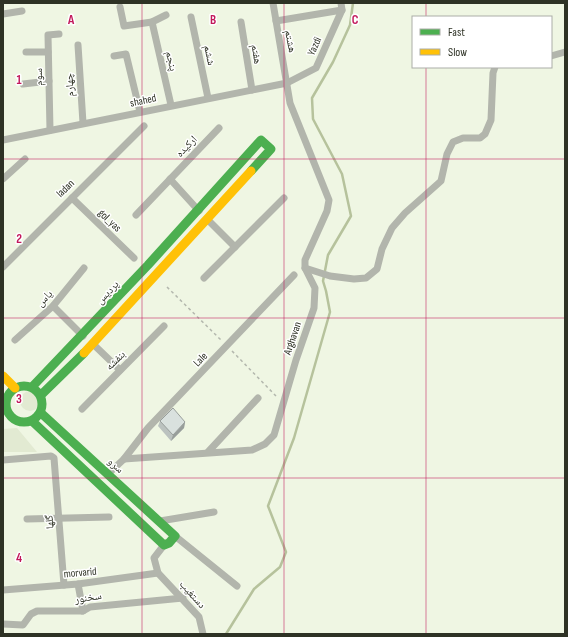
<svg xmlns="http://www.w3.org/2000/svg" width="568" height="637" font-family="'Sofia Sans Condensed','Noto Naskh Arabic',sans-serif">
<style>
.green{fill:#e2ead2}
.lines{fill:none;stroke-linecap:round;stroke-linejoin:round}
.stream{stroke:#b6c29c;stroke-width:2.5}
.path{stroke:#b3b7ad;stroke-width:1.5;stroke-dasharray:3 3;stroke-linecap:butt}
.street{stroke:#b2b5ac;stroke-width:7}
.fast{stroke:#4caf50;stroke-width:9}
.slow{stroke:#ffc107;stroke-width:9}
.wall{fill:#bbc2bf}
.shaded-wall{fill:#989e9b}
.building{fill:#d9e1de;stroke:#989e9b}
.grid{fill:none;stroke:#c2185b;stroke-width:1;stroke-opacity:0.55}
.labels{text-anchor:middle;stroke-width:3;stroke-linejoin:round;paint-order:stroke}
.street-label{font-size:11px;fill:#2e3225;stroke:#fff}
.grid-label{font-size:13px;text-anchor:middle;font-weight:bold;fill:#c2185b;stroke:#fff;stroke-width:3;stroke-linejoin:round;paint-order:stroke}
</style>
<rect width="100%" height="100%" fill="#eff6e3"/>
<!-- green -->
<g class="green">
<circle cx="30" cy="401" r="10"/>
<polygon points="17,428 37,452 3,452 3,429"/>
</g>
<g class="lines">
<!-- stream -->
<polyline class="stream" points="226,634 254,589 280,567 286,552 268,506 294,438 330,312 326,291 323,281 328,255 351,216 342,174 313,119 312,98 333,62 350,25 353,3"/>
<!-- path -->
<g class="path">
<polyline points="167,287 221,340"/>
<polyline points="232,351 276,396"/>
</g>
<!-- street -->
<g class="street">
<polyline points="120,7 124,26 152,22 166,15"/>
<polyline points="3,14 22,11"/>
<polyline points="191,17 208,98"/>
<polyline points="276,21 342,10"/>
<polyline points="152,22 171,105"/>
<polyline points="241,22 252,90"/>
<polyline points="78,45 83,123"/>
<polyline points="26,52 48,52"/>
<polyline points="114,56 126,54 140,112"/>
<polyline points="551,56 565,52"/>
<polyline points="23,84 49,81"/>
<polyline points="50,130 48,35 59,34"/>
<polyline points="3,140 287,83 316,68 342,10 341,3"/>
<polyline points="3,179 25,159"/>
<polyline points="170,179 199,211"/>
<polyline points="72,198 134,258"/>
<polyline points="136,215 219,128"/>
<polyline points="207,219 235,247"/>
<polyline points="3,267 144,126"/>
<polyline points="305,268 330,276 354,279 366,278 377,269 382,249 392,228 405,213 441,181 447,154 453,142 463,138 480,138 485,134 491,120 493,73 495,67"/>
<polyline points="204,278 284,198"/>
<polyline points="53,306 83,336"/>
<polyline points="15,340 53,306 84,268"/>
<polyline points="93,344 120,370"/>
<polyline points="82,409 164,326"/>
<polyline points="208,452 258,398"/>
<polyline points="124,459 148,428 294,275"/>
<polyline points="3,460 51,456 54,458 64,585"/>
<polyline points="108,474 124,459 252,450 265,444 274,435 296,360 314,308 315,288 305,268 305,260 327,211 329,200 290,103 273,3"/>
<polyline points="27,519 109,517"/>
<polyline points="160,521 214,512"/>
<polyline points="175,536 237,586"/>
<polyline points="164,545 154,558 158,573 199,617 203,634"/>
<polyline points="78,584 83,611"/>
<polyline points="3,590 78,584 158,573"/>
<polyline points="3,624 23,625 31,614 37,611 83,611 90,607 183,598"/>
</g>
<!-- fast -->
<g class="fast">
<circle cx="24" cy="404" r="18"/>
<polyline points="32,387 148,265 261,140 271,149 251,171"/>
<polyline points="41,395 84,353"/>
<polyline points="32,421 164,545 169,543 175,536 41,413"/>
</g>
<!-- slow -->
<g class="slow">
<polyline points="84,353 251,171"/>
<polyline points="3,376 15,388"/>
</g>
</g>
<!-- wall -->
<polygon class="wall" points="160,421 185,422 184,428 171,441 158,426"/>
<!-- shaded-wall -->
<polygon class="shaded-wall" points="185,422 184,428 171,441 173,435"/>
<!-- building -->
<polygon class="building" points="173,408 185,422 173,435 160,421"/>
<!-- grid -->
<path class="grid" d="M 142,3 L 142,634M 284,3 L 284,634M 426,3 L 426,17M 426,67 L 426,634M 3,159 L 565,159M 3,318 L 565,318M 3,478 L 565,478"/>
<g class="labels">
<!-- street labels -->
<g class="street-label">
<text transform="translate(291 41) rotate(79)" y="4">هشتم</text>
<text transform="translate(314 46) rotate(-66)" y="4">Yazdi</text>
<text transform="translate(257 54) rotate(81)" y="4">هفتم</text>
<text transform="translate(210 55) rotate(78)" y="4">ششم</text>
<text transform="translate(172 61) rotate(77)" y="4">پنجم</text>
<text transform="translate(38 77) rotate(-91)" y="4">سوم</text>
<text transform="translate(69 85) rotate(-94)" y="4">چهارم</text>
<text transform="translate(143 100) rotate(-12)" y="4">shahed</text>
<text transform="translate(186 146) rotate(-46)" y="4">ارکیده</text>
<text transform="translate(65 188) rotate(-44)" y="4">ladan</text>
<text transform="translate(110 220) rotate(44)" y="4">gol_yas</text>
<text transform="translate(107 292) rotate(-47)" y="4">پردیس</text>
<text transform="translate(44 298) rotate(-46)" y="4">یاس</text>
<text transform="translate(292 338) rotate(-71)" y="4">Arghavan</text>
<text transform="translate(200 359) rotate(-46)" y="4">Lale</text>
<text transform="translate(115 360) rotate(-45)" y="4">بنفشه</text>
<text transform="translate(116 465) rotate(42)" y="4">سرو</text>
<text transform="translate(49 522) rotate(-94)" y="4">گلها</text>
<text transform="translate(80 572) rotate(-5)" y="4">morvarid</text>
<text transform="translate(193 594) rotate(48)" y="4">دستغیب</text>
<text transform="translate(88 597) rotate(-9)" y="4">سخنور</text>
</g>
</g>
<g class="grid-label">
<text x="71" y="24">A</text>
<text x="213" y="24">B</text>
<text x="355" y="24">C</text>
<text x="19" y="84">1</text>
<text x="19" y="243">2</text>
<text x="19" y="403">3</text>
<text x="19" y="562">4</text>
</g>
<!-- border -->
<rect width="568" height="637" fill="none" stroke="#2e3225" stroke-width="8"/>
<!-- legend -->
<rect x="412" y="16" width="140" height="52" fill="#ffffff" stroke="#abada8"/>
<rect x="420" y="29" width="20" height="6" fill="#4caf50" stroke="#abada8"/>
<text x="448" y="36" font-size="12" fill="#2e3225">Fast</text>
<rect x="420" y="49" width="20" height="6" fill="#ffc107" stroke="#abada8"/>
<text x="448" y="56" font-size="12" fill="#2e3225">Slow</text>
</svg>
